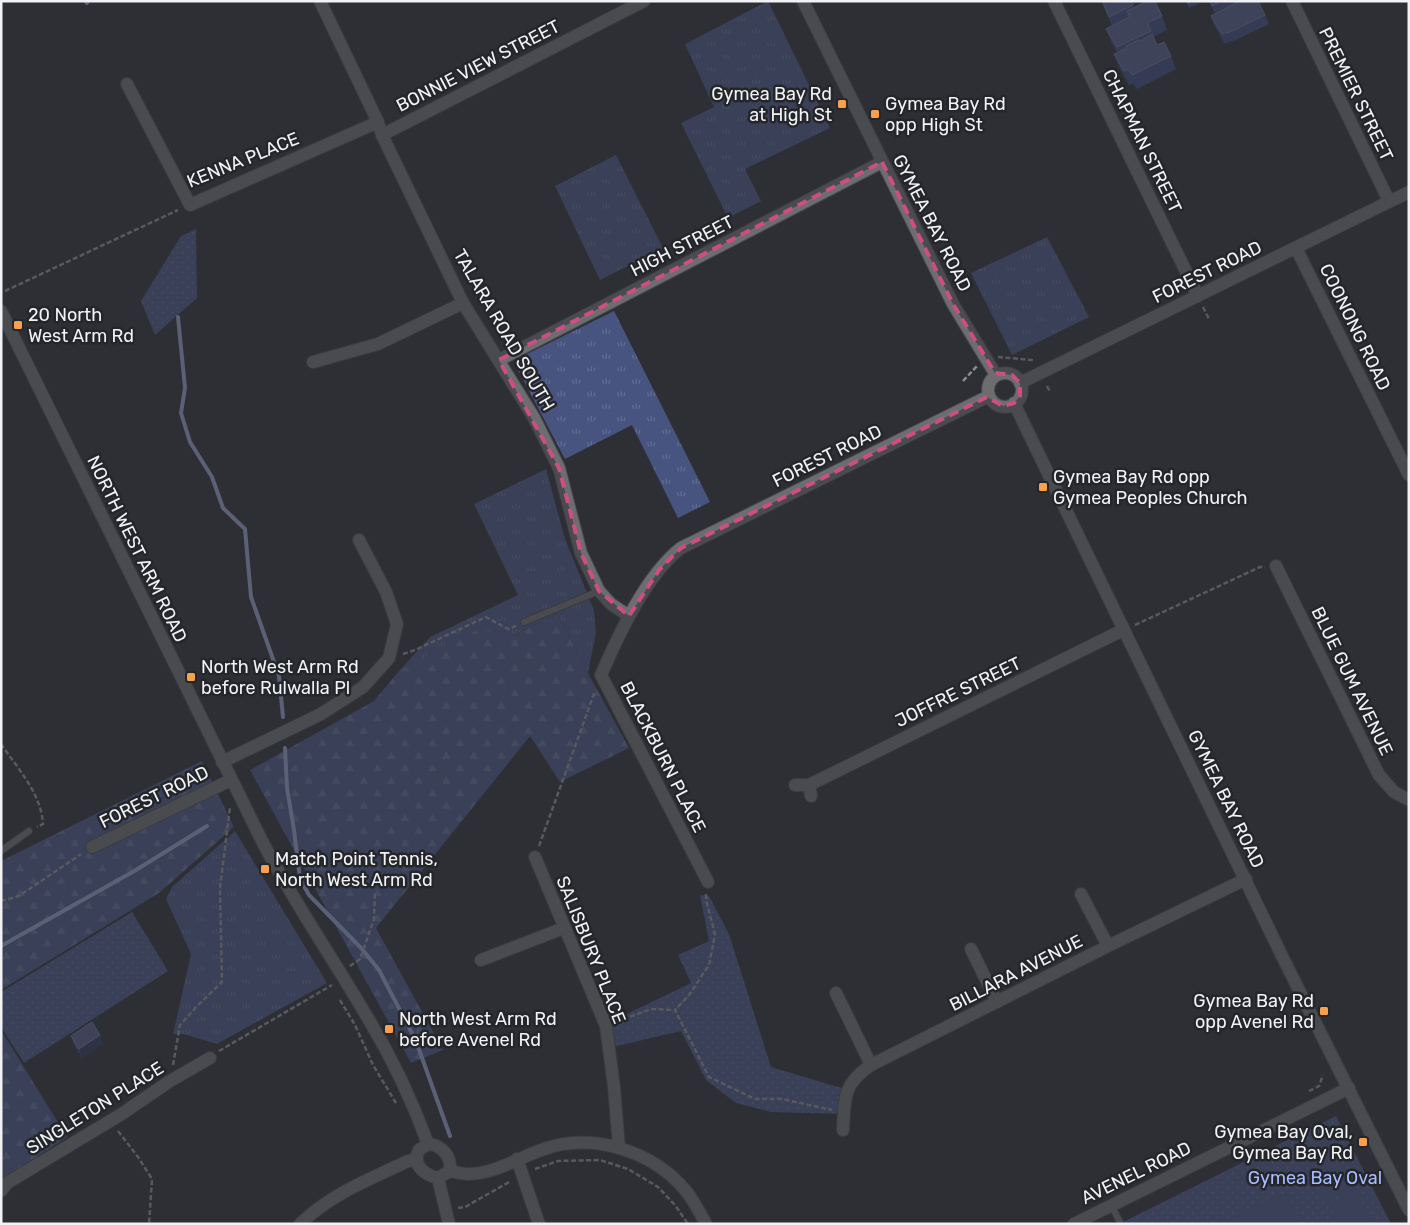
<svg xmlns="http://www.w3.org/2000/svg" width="1410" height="1225" font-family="Rubik,sans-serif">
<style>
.grass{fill:url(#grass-tufts)}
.forest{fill:url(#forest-firs)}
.park{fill:url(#park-dots)}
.pitch{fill:#475480}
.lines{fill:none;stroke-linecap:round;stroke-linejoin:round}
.stream{stroke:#909cc5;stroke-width:4}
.service-casing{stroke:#494a4f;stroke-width:8}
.minor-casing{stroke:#494a4f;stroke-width:14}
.tertiary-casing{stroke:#494a4f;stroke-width:14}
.path{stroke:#8c8d91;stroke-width:2.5;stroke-dasharray:5 2.5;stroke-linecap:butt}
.service{stroke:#6d6d70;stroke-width:6}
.minor{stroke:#6d6d70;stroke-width:12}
.tertiary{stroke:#6d6d70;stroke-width:12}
.wall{fill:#3e4a7b}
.shaded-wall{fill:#303759}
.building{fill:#525c88;stroke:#6b7399}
.marked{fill:none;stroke:#ce4e82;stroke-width:4;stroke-dasharray:10 6;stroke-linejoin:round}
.poi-dot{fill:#f9a04c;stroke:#24262a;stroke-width:2}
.labels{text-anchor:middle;stroke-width:5;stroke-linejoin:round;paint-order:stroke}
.street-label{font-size:18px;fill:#f1f2f5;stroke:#24262a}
.poi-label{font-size:18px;fill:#f1f2f5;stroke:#24262a;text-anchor:start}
.park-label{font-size:18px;fill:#a8bcfe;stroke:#24262a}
</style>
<defs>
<pattern id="grass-tufts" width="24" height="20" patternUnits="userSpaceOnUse" patternTransform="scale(1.25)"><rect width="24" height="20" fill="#475480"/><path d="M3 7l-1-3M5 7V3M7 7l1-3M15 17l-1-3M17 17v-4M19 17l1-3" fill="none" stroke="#626d93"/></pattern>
<pattern id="forest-firs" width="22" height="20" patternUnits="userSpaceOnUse" patternTransform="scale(1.25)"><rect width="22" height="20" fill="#475480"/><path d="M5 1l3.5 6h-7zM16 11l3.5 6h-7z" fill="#626d93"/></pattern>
<pattern id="park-dots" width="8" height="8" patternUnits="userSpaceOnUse" patternTransform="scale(1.25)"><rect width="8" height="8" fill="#475480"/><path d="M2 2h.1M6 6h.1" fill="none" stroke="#626d93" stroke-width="1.8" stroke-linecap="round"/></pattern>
</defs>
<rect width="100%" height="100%" fill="#2e2f34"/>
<!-- grass -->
<g class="grass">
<polygon points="768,1 830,128 745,169 761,201 728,218 681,123 714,107 685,44"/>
<polygon points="616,155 663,248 600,280 555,186"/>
<polygon points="1047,237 1089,317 1012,355 971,273"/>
<polygon points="614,311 710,502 678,518 632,425 565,459 515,364 517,359"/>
<polygon points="546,469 565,539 594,610 596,633 588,673 558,614 507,638 400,670 430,637 518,595 474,504"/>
<polygon points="235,831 327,983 217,1044 183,1034 173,1034 191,954 166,899 172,887"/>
</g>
<!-- forest -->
<g class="forest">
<polygon points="558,614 588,673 629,748 560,782 530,736 376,928 443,1050 411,1063 250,770 374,701 400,670 480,629 507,638"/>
<polygon points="202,761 234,827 159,893 1,990 1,861"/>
<polygon points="1,1030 67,1137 1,1181"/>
</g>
<!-- park -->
<g class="park">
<polygon points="196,229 197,298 155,335 141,301 181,236"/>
<polygon points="700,895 709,896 729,934 771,1067 848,1090 844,1114 771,1112 736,1103 706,1080 681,1031 609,1048 606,1024 691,983 678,955 709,941"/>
<polygon points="132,912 168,971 24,1063 1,1027 1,992"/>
<polygon points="1336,1116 1391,1224 1119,1224"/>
</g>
<!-- pitch -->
<g class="pitch">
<polygon points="1326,1135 1354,1188 1327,1202 1299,1148"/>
<polygon points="1355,1190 1373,1224 1339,1224 1329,1204"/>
<polygon points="1287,1192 1301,1224 1216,1224"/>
</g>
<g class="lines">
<!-- stream -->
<g class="stream">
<polyline points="86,1 87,3"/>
<polyline points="178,317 185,388 181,413 190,442 212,477 223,508 245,529 251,597 279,676 283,717"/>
<polyline points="285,748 287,788 294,830 300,879 309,895 362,949 379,970 416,1041 450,1136"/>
<polyline points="1,946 136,870 207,826"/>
</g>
<defs>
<g id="service">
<polyline points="524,622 599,591"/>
<polyline points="1,851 29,831"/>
<polyline points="1111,1205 1121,1224"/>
</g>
<g id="minor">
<polyline points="320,1 378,122 382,135 463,303 534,418 559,468 581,553 599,591 611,604 629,616"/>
<polyline points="1054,1 1198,296"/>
<polyline points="1292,1 1389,201"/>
<polyline points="127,84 190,205 378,122"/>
<polyline points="382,135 644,1"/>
<polyline points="1296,248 1409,475"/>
<polyline points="499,360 882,162"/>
<polyline points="313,362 378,344 463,303"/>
<polyline points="1276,566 1379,775 1394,792 1409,800"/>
<polyline points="222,762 321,714 363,687 389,658 397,624 386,592 359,540"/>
<polyline points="795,785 809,785"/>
<polyline points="811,796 809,785 1123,630"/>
<polyline points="92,847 231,780"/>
<polyline points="535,857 606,1026 614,1087 619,1148"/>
<path d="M 708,882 L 601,675 C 618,636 646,575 681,548 L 989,396"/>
<polyline points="1081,894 1108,946"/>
<polyline points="971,949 997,1002"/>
<polyline points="481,960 564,928"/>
<polyline points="836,993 871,1065"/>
<path d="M 843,1130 C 845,1098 842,1085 871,1065 L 1108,946 L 1246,879"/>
<polyline points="517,1159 539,1224"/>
<polyline points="1,1191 7,1183 120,1115 170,1081 210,1058"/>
</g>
<g id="tertiary">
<polyline points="803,1 953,304 996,375"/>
<path d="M 1,311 L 263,843 C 295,904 334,960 369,1020 C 392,1058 413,1103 428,1144"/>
<circle cx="1005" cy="390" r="17"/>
<polyline points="1020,383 1409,192"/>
<polyline points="1014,403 1283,958 1409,1210"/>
<path d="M 428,1144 C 442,1145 452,1157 450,1171 L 438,1178 C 425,1175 411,1165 419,1150 Z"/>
<path d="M 450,1171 C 456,1172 462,1174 468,1174 C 495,1174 520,1157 544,1149 C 593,1132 653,1151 686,1191 C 694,1201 700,1213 706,1224"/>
<polyline points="438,1178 449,1224"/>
<path d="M 300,1224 C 331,1194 370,1179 408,1161 L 417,1160"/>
<polyline points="1074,1224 1349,1088"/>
</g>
</defs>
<!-- service casing -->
<use href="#service" class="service-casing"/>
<!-- minor casing -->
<use href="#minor" class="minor-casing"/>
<!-- tertiary casing -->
<use href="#tertiary" class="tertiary-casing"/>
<!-- path -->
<g class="path">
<polyline points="5,291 178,210"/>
<polyline points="1203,307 1209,319"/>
<polyline points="998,357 1032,360 1035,361"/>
<polyline points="963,381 977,366"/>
<polyline points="1047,386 1050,392"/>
<polyline points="1135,625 1260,567 1265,567"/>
<polyline points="403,654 415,650 486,617 508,629 516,626"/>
<path d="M 1,744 C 18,769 41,793 43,824 L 37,827"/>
<polyline points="539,846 595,691"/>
<polyline points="706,894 706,900 715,934 709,965 689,995 675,1010 709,1077 755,1099 782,1099 832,1110"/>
<polyline points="1,901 19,896 81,854"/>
<polyline points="350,966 360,959 374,919 375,892"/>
<polyline points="340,1000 355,1025 373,1065 396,1103"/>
<polyline points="616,1022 651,1009 675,1010"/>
<polyline points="219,1051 332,985"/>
<polyline points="173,1065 180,1025 197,1006 222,982 220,888 230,807"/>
<polyline points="1309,1091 1319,1086 1323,1075"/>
<polyline points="118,1131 138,1157 152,1179 149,1224"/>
<polyline points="535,1169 558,1161 600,1160 628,1169 658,1187 675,1205 688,1224"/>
<polyline points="458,1208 465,1207 511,1181"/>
</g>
<!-- service -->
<use href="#service" class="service"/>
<!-- minor -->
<use href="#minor" class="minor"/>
<!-- tertiary -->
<use href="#tertiary" class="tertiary"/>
</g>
<!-- wall -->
<g class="wall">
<polygon points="1102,1 1139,1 1133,5 1134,7 1162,16 1167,30 1153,37 1157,45 1171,56 1176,69 1137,89 1133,83 1129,85 1119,67 1114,54 1117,52 1112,43 1106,29 1112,26"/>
<polygon points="1186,1 1205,1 1189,8"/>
<polygon points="1209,1 1258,1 1265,15 1269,24 1232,42 1231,41 1225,44 1214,25 1211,16 1215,14"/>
<polygon points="100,1035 103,1044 82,1058 74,1045 71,1036"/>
</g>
<!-- shaded-wall -->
<polygon class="shaded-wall" points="100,1035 103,1044 82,1058 79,1049"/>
<!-- building -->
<g class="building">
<polygon points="1102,1 1131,1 1133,5 1109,17"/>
<polygon points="1147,1 1155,1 1162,16 1147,23 1151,31 1117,47 1106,29 1130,17 1127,11"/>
<polygon points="1187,1 1193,1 1188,4"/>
<polygon points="1210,1 1223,1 1212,6"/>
<polygon points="1240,1 1258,1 1265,15 1228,33 1228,32 1222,34 1211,16"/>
<polygon points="1152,34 1157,45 1164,42 1171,56 1132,75 1128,69 1124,71 1114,54 1127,48 1126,46 1139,40 1141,41"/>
<polygon points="92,1022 100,1035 79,1049 71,1036"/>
</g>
<!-- marked area -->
<path d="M0 0H1410V1225H0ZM 882,162 L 953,304 L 995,373 L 1012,375 L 1020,383 L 1020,396 L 1014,403 L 1003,406 L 987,397 L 681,548 L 659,570 L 629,616 L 599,591 L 581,553 L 559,468 L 499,360 Z" fill="#2e2f34" fill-opacity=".55" fill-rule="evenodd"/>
<path class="marked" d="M 882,162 L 953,304 L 995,373 L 1012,375 L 1020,383 L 1020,396 L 1014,403 L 1003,406 L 987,397 L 681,548 L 659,570 L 629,616 L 599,591 L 581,553 L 559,468 L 499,360 Z"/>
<!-- markers -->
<g class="poi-dot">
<rect x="837" y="99" width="10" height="10" rx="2.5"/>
<rect x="870" y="109" width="10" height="10" rx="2.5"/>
<rect x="13" y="320" width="10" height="10" rx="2.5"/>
<rect x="1038" y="482" width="10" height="10" rx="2.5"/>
<rect x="186" y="672" width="10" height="10" rx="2.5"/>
<rect x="260" y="864" width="10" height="10" rx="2.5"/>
<rect x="1319" y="1006" width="10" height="10" rx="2.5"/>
<rect x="384" y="1024" width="10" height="10" rx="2.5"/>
<rect x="1358" y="1137" width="10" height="10" rx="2.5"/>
</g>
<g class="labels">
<!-- street labels -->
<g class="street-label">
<text transform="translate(478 66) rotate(-27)" y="6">BONNIE VIEW STREET</text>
<text transform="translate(1356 94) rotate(64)" y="6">PREMIER STREET</text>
<text transform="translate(1142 141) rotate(64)" y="6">CHAPMAN STREET</text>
<text transform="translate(243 160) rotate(-22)" y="6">KENNA PLACE</text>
<text transform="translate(932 223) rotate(63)" y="6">GYMEA BAY ROAD</text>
<text transform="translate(682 246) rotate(-27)" y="6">HIGH STREET</text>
<text transform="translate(1207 272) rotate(-26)" y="6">FOREST ROAD</text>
<text transform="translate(1355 327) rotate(64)" y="6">COONONG ROAD</text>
<text transform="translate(504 330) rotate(60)" y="6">TALARA ROAD SOUTH</text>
<text transform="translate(827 456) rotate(-26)" y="6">FOREST ROAD</text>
<text transform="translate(137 549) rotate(64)" y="6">NORTH WEST ARM ROAD</text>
<text transform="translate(1352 681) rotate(64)" y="6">BLUE GUM AVENUE</text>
<text transform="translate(958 692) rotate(-26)" y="6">JOFFRE STREET</text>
<text transform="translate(663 757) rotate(63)" y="6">BLACKBURN PLACE</text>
<text transform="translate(154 797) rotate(-26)" y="6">FOREST ROAD</text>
<text transform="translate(1226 799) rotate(64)" y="6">GYMEA BAY ROAD</text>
<text transform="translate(591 950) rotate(68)" y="6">SALISBURY PLACE</text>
<text transform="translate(1016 973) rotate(-27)" y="6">BILLARA AVENUE</text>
<text transform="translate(95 1108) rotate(-32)" y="6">SINGLETON PLACE</text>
<text transform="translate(1136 1173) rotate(-26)" y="6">AVENEL ROAD</text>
</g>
<!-- poi labels -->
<g class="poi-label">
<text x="832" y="100" text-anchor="end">Gymea Bay Rd<tspan x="832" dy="21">at High St</tspan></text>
<text x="885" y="110">Gymea Bay Rd<tspan x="885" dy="21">opp High St</tspan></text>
<text x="28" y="321">20 North<tspan x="28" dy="21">West Arm Rd</tspan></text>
<text x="1053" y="483">Gymea Bay Rd opp<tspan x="1053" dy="21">Gymea Peoples Church</tspan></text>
<text x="201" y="673">North West Arm Rd<tspan x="201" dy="21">before Rulwalla Pl</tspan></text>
<text x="275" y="865">Match Point Tennis,<tspan x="275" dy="21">North West Arm Rd</tspan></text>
<text x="1314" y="1007" text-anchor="end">Gymea Bay Rd<tspan x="1314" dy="21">opp Avenel Rd</tspan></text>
<text x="399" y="1025">North West Arm Rd<tspan x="399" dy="21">before Avenel Rd</tspan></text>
<text x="1353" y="1138" text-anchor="end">Gymea Bay Oval,<tspan x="1353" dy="21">Gymea Bay Rd</tspan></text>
</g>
<!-- park labels -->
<g class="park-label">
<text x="1315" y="1184">Gymea Bay Oval</text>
</g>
</g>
<!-- border -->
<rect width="1410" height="1225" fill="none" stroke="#f1f2f5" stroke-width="5"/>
</svg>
